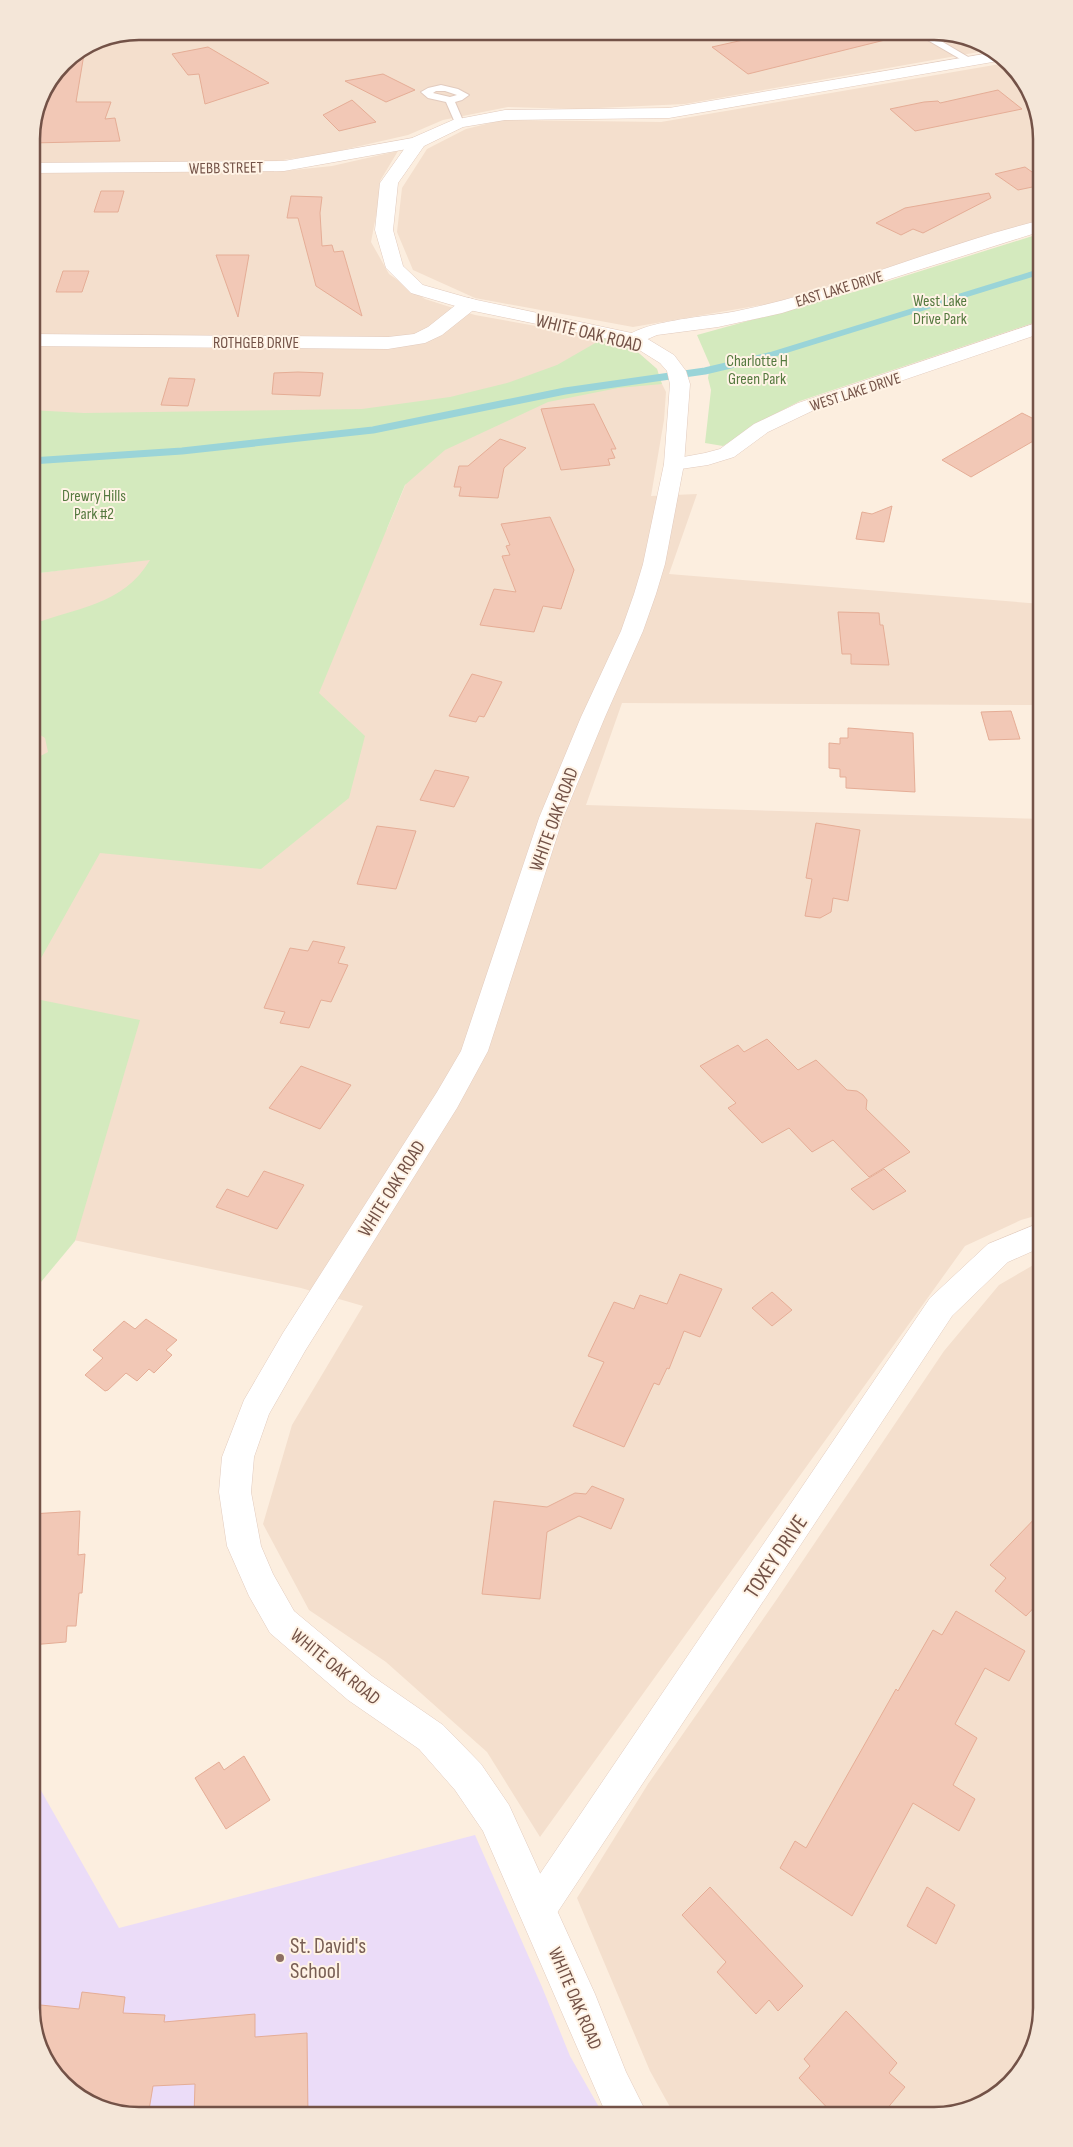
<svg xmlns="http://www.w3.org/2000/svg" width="1073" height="2147" font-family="'Sofia Sans Condensed',sans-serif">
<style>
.residential{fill:#f4dfcd}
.education{fill:#ebdcf8}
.green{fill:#d4eabe}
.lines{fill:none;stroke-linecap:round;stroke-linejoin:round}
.stream-far1{stroke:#9ad4d8;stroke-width:5.5}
.stream{stroke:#9ad4d8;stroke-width:7}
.building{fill:#f2c8b6;stroke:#e5ad96}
.service-casing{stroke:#e2cbbe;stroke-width:2}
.minor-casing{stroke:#e2cbbe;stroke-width:1}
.tertiary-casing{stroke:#e2cbbe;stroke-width:1}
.service{fill:#fff;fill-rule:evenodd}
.minor{fill:#fff;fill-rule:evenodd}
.tertiary{fill:#fff;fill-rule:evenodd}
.education-dot{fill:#8d6e63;stroke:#fff3e5;stroke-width:2}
.labels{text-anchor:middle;stroke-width:4;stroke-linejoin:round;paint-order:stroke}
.far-street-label{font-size:16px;fill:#735247;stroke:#fff3e5}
.far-park-label{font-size:16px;fill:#55793f;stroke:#fff3e5}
.street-label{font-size:19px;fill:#735247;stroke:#fff3e5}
.near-street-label{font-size:22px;fill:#735247;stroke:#fff3e5}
.near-education-label{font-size:22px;fill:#785e54;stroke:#fff3e5;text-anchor:start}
.rim{fill:none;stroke:#735247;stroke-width:2.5}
</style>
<rect width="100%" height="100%" fill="#fceedf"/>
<!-- residential -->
<g class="residential">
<polygon points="139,31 941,32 990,50 685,104 576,109 508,107 443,120 408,135 325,154 276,161 274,172 332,166 398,151 380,181 378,205 371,242 389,274 425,299 475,315 604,338 633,348 657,369 659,378 666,392 664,420 651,496 697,494 669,574 1042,604 1042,705 622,703 586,805 1042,819 1042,1214 1021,1220 965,1246 540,1837 487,1752 386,1662 309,1610 263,1524 292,1425 363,1306 301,1288 31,1231 31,574 387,529 424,440 31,444 31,133 40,98 63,63 98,39"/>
<polygon points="1006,63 1034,98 1042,139 1042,220 773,303 633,327 475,298 413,270 397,232 402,188 427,149 466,129 502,120 661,122"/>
<polygon points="1042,1260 1042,2008 1023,2068 975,2108 934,2116 675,2116 650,2071 577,1898 648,1784 777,1599 944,1351 999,1285"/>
</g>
<!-- education -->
<polygon class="education" points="31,1773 119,1928 475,1835 542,1987 570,2056 604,2116 133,2116 79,2097 39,2049 31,2008"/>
<!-- green -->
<g class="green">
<polygon points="1042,233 1042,320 800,401 769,417 723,446 705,443 711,390 708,378 710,365 697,335 857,291"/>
<path d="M 604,338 L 633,348 L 657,369 L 662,384 L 618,388 L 548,402 L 445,450 L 405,485 L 319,693 L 365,736 L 349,798 L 261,869 L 100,853 L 31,976 L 31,761 L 48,752 L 45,738 L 31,729 L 31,625 C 76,607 123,606 150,560 L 31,574 L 31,410 L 84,413 L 362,409 L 450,397 L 507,383 L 557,365 Z"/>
<polygon points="31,998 140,1020 75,1241 31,1294"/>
</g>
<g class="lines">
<!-- stream-far1 -->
<polyline class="stream-far1" points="764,357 1042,271"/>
<!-- stream -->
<polyline class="stream" points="31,461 182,451 373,430 565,391 705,371 769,356"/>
</g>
<!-- building -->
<g class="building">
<polygon points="783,31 884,31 885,40 748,74 712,47"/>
<polygon points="208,47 269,83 205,104 199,74 188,75 172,54"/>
<polygon points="85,48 76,102 111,102 105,119 115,118 120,141 31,143 41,96 63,63"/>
<polygon points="383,74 415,90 386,102 345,81"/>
<polygon points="998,90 1022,109 915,131 890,109 924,102 938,101 940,103"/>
<polygon points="352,100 376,122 339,131 323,115"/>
<polygon points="1025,167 1042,179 1042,185 1018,190 995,174"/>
<polygon points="101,191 124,191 118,212 94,212"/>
<polygon points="989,193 991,198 923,233 913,229 901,235 876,223 905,208"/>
<polygon points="291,196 322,197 320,213 322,246 332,245 334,252 343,251 362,316 316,286 298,218 287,218"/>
<polygon points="216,255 249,255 238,317"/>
<polygon points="63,271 89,271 82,292 56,292"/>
<polygon points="298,372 323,373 320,396 272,394 274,373"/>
<polygon points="169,378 195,379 188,406 161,405"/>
<polygon points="594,404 616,449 611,449 615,458 608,459 610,465 561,470 541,409"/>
<polygon points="1022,413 1042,423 1042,436 971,477 942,460"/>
<polygon points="500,439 526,448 504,468 498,498 459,496 461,487 454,487 459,466 468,466"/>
<polygon points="892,506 884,542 856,539 862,512 872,514"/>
<polygon points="550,517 574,570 561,609 543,606 534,632 480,625 494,589 516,592 502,556 510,555 506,546 510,545 501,524"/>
<polygon points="838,612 879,613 880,625 883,625 889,665 851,664 851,654 842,654"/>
<polygon points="472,674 502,682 484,717 479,716 476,722 449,716"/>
<polygon points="1011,711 1020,739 989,740 981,712"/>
<polygon points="848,728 913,733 915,792 846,788 846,777 840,777 840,769 829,768 829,743 840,744 840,738 848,738"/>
<polygon points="435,770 469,777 454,807 420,800"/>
<polygon points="816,823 860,830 848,901 833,898 831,912 820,918 805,916 812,879 806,878"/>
<polygon points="377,826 416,831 396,889 357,884"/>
<polygon points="313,941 345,947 338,963 348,965 331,1002 321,1000 309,1028 280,1023 285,1012 264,1008 290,948 308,951"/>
<polygon points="767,1039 798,1070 816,1060 847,1090 857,1091 863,1095 867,1100 866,1109 910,1152 869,1177 833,1140 812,1152 789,1128 762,1143 728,1108 736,1103 700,1066 738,1045 744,1052"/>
<polygon points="301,1066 351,1085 320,1129 269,1108"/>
<polygon points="884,1169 906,1191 873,1210 851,1189"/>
<polygon points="264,1171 304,1185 277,1229 216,1207 227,1189 248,1197"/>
<polygon points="680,1274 722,1289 700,1337 684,1331 669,1369 667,1368 659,1385 654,1383 624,1447 573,1426 604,1362 588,1356 614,1302 634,1309 640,1295 667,1304"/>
<polygon points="772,1292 792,1310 772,1326 752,1308"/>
<polygon points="146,1319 177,1340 166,1350 172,1355 154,1373 149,1369 137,1381 126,1373 108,1390 105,1391 85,1375 103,1358 93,1350 124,1321 135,1329"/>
<polygon points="592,1486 624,1499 611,1529 579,1516 547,1532 540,1599 482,1594 494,1501 547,1507 575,1493 586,1494"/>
<polygon points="80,1511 78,1555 85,1554 82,1593 79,1593 76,1626 67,1626 66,1642 31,1645 31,1514"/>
<polygon points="1042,1511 1042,1599 1026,1616 995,1591 1006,1578 990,1565"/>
<polygon points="956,1611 1025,1651 1009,1681 985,1668 955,1724 977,1738 953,1785 975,1799 959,1831 913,1803 852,1916 780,1868 795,1841 806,1848 896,1689 898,1691 933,1630 942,1635"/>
<polygon points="244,1756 270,1800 226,1829 195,1778 219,1762 224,1770"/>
<polygon points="710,1887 803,1986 778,2011 769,2000 756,2014 717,1972 726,1962 682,1915"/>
<polygon points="927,1887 955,1905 936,1944 907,1926"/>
<polygon points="82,1992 125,1997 123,2013 165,2015 164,2022 255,2014 255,2037 307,2033 308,2116 194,2116 195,2084 153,2086 148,2116 133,2116 79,2097 39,2049 31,2004 79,2009"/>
<polygon points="846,2011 897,2063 889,2073 905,2087 881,2116 835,2116 799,2078 810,2066 804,2059"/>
</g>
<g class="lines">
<defs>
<g id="service">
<polygon points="912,31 924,31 975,61 973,63 967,63"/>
<path d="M 441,85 L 458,89 L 469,95 L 462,100 L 455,102 L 464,123 L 462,125 L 456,125 L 446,102 L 428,98 L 421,92 L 428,88 ZM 436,91 L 445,91 L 457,95 L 450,97 L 433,93 Z"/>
</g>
<g id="minor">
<polygon points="418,137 424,138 426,142 424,146 284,171 31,173 31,163 284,161"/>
<path d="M 1042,220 L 1042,231 L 782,313 L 718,327 L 657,335 L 634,345 L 627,343 L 625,339 C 637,321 713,316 737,311 C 841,290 939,245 1042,220 Z"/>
<polygon points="469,298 476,300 478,304 476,308 442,335 425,343 388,349 31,346 31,334 388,337 414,334 428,327 462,300"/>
<polygon points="1042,321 1042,333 812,411 768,432 734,457 708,465 674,470 667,468 664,464 667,460 705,453 720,449 754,424 798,403"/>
<polygon points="1042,1222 1042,1247 1008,1262 952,1316 551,1922 538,1928 525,1922 519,1909 525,1896 930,1298 988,1244"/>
</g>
<polygon id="tertiary" points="996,52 1004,60 669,118 505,120 463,127 424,146 398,183 393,230 403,266 423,285 472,299 641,335 674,355 686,371 690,384 684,464 665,564 656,594 643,631 605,717 563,818 488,1051 457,1108 305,1351 269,1414 254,1457 251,1492 261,1546 273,1574 294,1611 372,1676 443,1725 481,1764 509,1805 595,1994 626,2072 648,2116 607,2116 483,1831 455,1790 419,1749 348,1700 270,1633 249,1596 227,1546 219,1492 222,1457 244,1400 283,1333 437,1092 461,1051 539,818 581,717 621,631 634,594 643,564 664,464 670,384 667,371 660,363 628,343 469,310 411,293 386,268 375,230 380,183 412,138 453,120 505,110 669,108"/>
</defs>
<!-- service casing -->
<use href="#service" class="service-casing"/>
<!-- minor casing -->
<use href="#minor" class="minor-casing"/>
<!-- tertiary casing -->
<use href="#tertiary" class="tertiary-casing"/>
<!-- service -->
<use href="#service" class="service"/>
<!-- minor -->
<use href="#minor" class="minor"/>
<!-- tertiary -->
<use href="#tertiary" class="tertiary"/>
</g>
<!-- markers -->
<circle class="education-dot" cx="280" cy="1958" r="5"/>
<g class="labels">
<!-- far-street labels -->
<g class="far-street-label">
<text transform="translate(226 167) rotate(-1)" y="6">WEBB STREET</text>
<text transform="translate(839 288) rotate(-17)" y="6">EAST LAKE DRIVE</text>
<text x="256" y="348">ROTHGEB DRIVE</text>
<text transform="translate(855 391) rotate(-18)" y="6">WEST LAKE DRIVE</text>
</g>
<!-- far-park labels -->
<g class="far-park-label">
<text x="940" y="306">West Lake<tspan x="940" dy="18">Drive Park</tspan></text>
<text x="757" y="366">Charlotte H<tspan x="757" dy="18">Green Park</tspan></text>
<text x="94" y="501">Drewry Hills<tspan x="94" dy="18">Park #2</tspan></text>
</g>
<!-- street labels -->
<g class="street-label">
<text transform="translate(589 332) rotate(14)" y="7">WHITE OAK ROAD</text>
<text transform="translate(553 819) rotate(-70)" y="7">WHITE OAK ROAD</text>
<text transform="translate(391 1188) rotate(-58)" y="7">WHITE OAK ROAD</text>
<text transform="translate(336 1666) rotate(39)" y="7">WHITE OAK ROAD</text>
<text transform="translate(576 1998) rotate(67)" y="7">WHITE OAK ROAD</text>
</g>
<!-- near-street labels -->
<g class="near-street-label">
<text transform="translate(775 1556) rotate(-56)" y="8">TOXEY DRIVE</text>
</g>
<!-- near-education labels -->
<g class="near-education-label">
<text x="290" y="1953">St. David's<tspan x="290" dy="25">School</tspan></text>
</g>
</g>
<!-- crop -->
<path d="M0 0H1073V2147H0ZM139 40H934A99 99 0 0 1 1033 139V2008A99 99 0 0 1 934 2107H139A99 99 0 0 1 40 2008V139A99 99 0 0 1 139 40Z" fill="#f4e6d8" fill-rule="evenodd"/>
<path class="rim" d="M139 40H934A99 99 0 0 1 1033 139V2008A99 99 0 0 1 934 2107H139A99 99 0 0 1 40 2008V139A99 99 0 0 1 139 40Z"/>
</svg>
